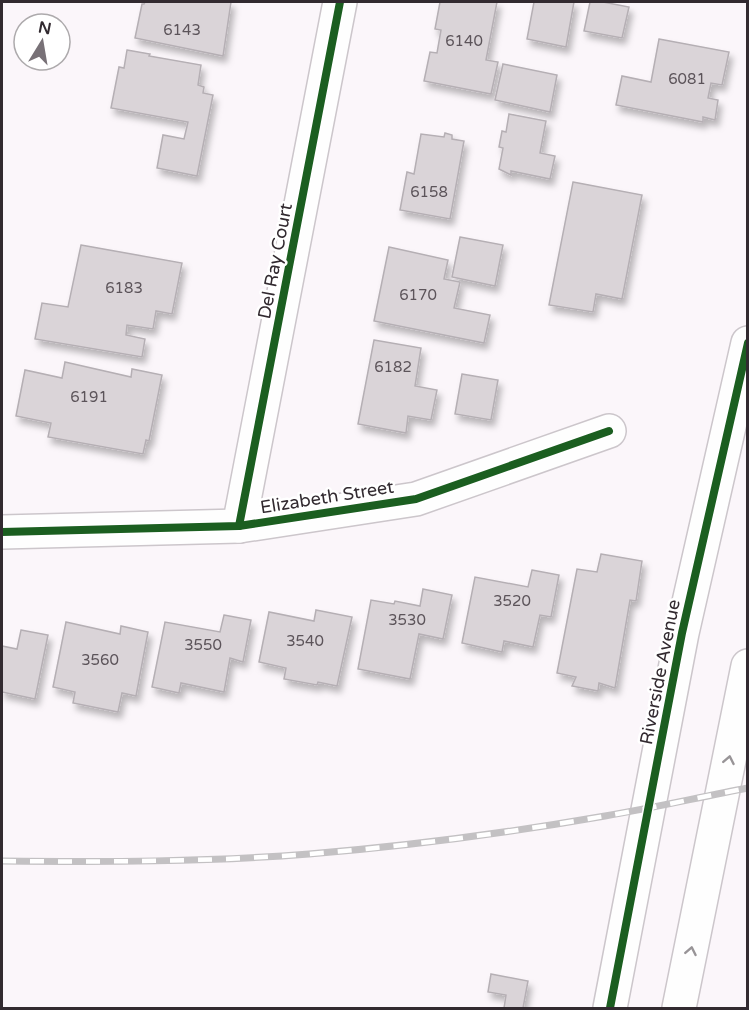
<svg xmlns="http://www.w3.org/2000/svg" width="749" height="1010" font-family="'Varela Round',sans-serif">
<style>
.building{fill:#dad4d8;stroke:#b5afb4;stroke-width:1.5;filter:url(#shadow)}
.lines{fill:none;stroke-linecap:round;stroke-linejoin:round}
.minor-casing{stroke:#ccc6cb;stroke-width:36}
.minor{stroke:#fefefe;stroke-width:33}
.rail-casing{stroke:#c3c1c3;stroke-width:7}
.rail{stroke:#fff;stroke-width:4.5;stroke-dasharray:14;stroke-linecap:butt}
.cycleway-casing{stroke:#fff;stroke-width:11}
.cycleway{stroke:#1b5e20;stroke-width:8}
.oneway{stroke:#989497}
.labels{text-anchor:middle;stroke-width:5;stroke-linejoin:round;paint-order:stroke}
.number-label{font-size:15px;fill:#5c545a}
.street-label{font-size:18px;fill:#322a30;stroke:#fff}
</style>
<defs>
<filter id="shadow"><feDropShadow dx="3.5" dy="6" stdDeviation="3" flood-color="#0004"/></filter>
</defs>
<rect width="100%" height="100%" fill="#fbf6fa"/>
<!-- building -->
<g class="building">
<polygon points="145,2 231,2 223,56 135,38 142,4 144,4"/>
<polygon points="440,2 497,2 486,60 498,62 491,94 424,81 430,52 437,53 441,30 435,29"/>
<polygon points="534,2 574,2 566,47 527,39"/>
<polygon points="590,2 603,2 629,7 622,38 584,31"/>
<polygon points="659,39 729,52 722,85 711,83 708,98 718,100 715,120 703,117 703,122 616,105 622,76 651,82"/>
<polygon points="127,50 150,54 149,56 201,65 198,85 204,87 203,93 213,95 197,176 157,168 163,135 184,139 188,122 111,108 119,67 124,68"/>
<polygon points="503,64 557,75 550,112 495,100"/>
<polygon points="509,114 546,121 540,153 555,156 550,179 511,171 511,175 499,169 503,148 499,147 502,131 506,132"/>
<polygon points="445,133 452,135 452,139 464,141 450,219 400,210 407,172 414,174 421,134 444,137"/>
<polygon points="573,182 642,195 622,299 596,294 593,312 549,305"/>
<polygon points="460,237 503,245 495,286 452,277"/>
<polygon points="81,245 182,263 172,314 156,311 153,329 127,325 126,335 145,339 142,357 35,339 42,303 68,307"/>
<polygon points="389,247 448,260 444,279 460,282 454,308 490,315 484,343 374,321"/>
<polygon points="374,340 421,348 415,386 437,390 431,420 408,416 406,433 358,424"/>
<polygon points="65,362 131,377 132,369 162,375 149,441 146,440 143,454 48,437 51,423 16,416 25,370 62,378"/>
<polygon points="462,374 498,380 491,420 455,414"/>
<polygon points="601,554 642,561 636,601 630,600 615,688 599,683 598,691 572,686 576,677 557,673 577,569 597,572"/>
<polygon points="532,570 559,575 551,617 540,615 533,647 504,641 502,652 462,643 475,577 528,587"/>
<polygon points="423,589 452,595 443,639 419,634 410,679 358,669 371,600 394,604 395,601 420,606"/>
<polygon points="316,610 352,617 337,686 318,682 317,685 284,679 286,668 259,662 269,612 314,621"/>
<polygon points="224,615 251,620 243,662 230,658 224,692 181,683 179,693 152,687 165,622 220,632"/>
<polygon points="66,622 120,634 121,626 148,632 136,696 122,693 118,712 73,703 75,692 53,687"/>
<polygon points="21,630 48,635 35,699 2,692 2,646 17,649"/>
<polygon points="491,974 528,981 523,1008 504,1008 506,995 488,992"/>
</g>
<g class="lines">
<defs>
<g id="minor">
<polyline points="239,526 340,2"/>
<polyline points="2,532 239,526 416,499 609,431"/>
<polyline points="610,1008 682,633 748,343"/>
<polyline points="679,1008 748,666"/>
</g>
</defs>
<!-- minor casing -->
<use href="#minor" class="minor-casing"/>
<!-- minor -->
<use href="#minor" class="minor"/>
<defs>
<path id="rail" d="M 2,861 C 104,862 207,862 309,854 C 408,846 507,833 605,816 C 653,808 700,797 748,788"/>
</defs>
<!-- rail casing -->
<use href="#rail" class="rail-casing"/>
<!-- rail -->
<use href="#rail" class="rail"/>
<defs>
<g id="cycleway">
<polyline points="239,526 340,2"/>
<polyline points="2,532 239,526 416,499 609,431"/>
<polyline points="610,1008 682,633 748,343"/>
</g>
</defs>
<!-- cycleway casing -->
<use href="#cycleway" class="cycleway-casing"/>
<!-- cycleway -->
<use href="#cycleway" class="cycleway"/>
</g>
<!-- one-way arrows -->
<defs><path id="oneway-chevron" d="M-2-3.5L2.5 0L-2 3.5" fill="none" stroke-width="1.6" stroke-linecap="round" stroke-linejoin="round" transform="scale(1.5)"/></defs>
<g class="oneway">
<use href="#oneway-chevron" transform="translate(729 760) rotate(-79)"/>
<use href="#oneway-chevron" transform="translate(691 951) rotate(-79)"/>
</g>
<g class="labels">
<!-- number labels -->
<g class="number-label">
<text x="182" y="35">6143</text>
<text x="464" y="46">6140</text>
<text x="687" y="84">6081</text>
<text x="429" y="197">6158</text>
<text x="124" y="293">6183</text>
<text x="418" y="300">6170</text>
<text x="393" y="372">6182</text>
<text x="89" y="402">6191</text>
<text x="512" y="606">3520</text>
<text x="407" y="625">3530</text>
<text x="305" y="646">3540</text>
<text x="203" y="650">3550</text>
<text x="100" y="665">3560</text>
</g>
<!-- street labels -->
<g class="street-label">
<text transform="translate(275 261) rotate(-79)" y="6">Del Ray Court</text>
<text transform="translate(327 497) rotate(-9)" y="6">Elizabeth Street</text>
<text transform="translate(660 672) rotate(-79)" y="6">Riverside Avenue</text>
</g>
</g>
<!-- border -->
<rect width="749" height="1010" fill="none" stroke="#322a30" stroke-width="6"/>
<!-- north arrow -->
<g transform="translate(42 42) rotate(11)"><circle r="28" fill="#ffffff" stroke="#adaaac" stroke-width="1.5"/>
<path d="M0-4.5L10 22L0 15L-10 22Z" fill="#787177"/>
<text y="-9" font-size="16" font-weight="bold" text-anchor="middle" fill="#322a30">N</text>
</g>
</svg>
